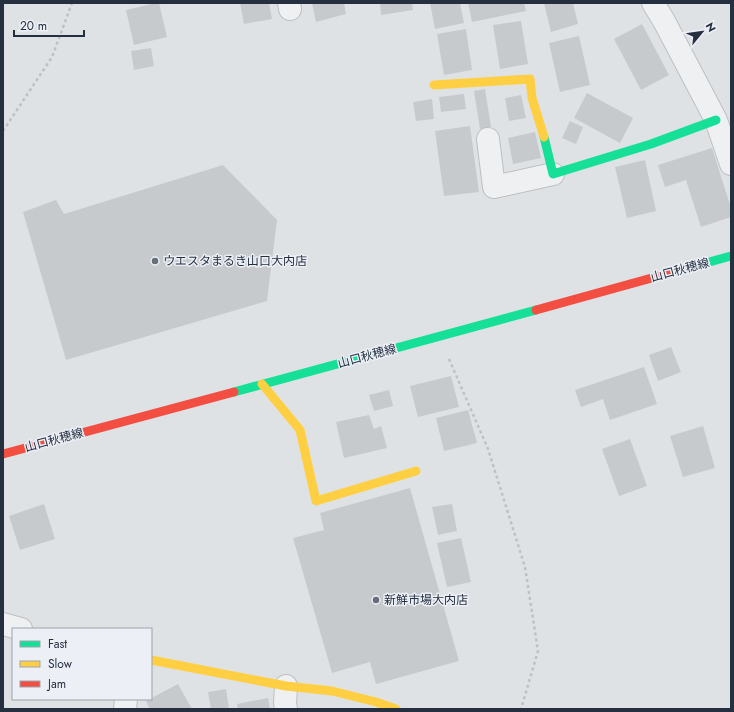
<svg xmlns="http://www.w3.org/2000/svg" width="734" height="712" font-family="Jost,'Noto Sans JP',sans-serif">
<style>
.building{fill:#c7cacd}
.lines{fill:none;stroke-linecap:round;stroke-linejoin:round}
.street-casing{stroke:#bdc0c3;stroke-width:24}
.path{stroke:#bfc0c5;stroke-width:2.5;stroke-dasharray:3 3;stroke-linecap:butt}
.street{stroke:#eff0f2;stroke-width:22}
.fast{stroke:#16e098;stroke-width:9}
.slow{stroke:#ffcf43;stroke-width:9}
.jam{stroke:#f24e42;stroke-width:9}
.poi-dot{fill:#666e7a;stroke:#ecf0f6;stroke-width:1.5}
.labels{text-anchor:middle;stroke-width:3;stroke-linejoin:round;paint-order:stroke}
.poi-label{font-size:12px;fill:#252f40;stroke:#ecf0f6;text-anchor:start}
.street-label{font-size:12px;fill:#252f40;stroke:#ecf0f6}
</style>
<rect width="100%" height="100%" fill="#dfe2e5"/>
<!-- building -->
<g class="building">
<polygon points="156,3 159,3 167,37 134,45 126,10"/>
<polygon points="240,3 269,3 272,19 244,24"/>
<polygon points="312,3 344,3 346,14 316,22"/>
<polygon points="380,3 412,3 413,10 381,15"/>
<polygon points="430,3 460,3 464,23 435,29"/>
<polygon points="468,3 524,3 526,11 472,22"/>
<polygon points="544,3 573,3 578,24 551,32"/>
<polygon points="521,21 528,64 500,69 493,25"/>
<polygon points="642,24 669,75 641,90 614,39"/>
<polygon points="466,29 472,70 444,75 437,34"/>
<polygon points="579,36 590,85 560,92 549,43"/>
<polygon points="151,48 154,66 134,70 131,51"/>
<polygon points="485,89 491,127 480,129 474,91"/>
<polygon points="587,93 633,118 620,143 574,118"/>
<polygon points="464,94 466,109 441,112 439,97"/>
<polygon points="521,95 526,118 509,121 505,98"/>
<polygon points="432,99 434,119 416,121 413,102"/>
<polygon points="570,121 583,127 576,144 562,138"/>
<polygon points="470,126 479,192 444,196 435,131"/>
<polygon points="535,132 541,158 513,164 508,138"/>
<polygon points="712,148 731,208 731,217 701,227 686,180 665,187 658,165"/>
<polygon points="645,160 656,211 627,218 615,167"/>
<polygon points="223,165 277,220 267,301 66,360 23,212 56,200 64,214"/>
<polygon points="671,347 681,372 658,381 649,355"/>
<polygon points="644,367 657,404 610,420 603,399 581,407 575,390"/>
<polygon points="451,376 459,407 418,417 410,386"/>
<polygon points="389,390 393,406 374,411 369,395"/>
<polygon points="468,410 477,443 444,451 436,418"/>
<polygon points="369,415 374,429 381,426 387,448 344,458 336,422"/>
<polygon points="703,426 715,468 683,477 670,436"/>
<polygon points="630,439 647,486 619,496 602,449"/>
<polygon points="410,488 459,661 376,684 370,662 332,673 293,538 324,530 320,513"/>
<polygon points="44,504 55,539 20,550 9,516"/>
<polygon points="452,504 457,531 438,535 432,507"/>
<polygon points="461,538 471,582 447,587 437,543"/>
<polygon points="178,684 192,709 150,709 146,701"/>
<polygon points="226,689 229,709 211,709 208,692"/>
<polygon points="268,698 270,709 238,709 237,704"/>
</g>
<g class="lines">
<defs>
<g id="street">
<polyline points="289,3 290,9"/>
<polyline points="653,3 664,21 716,120 731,164"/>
<polyline points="488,139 494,187 553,174"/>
<polyline points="3,624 21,629"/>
<polyline points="286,686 285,703 286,709"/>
<polyline points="125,709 126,699"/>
</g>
</defs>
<!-- street casing -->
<use href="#street" class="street-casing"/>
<!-- path -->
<g class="path">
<polyline points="3,131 52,57 72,3"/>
<polyline points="449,359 488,449 525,567 538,651 521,709"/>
</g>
<!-- street -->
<use href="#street" class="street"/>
<!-- fast -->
<g class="fast">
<polyline points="544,137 553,174 651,144 716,120"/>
<polyline points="677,271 731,256"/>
<polyline points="234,392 536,310"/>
</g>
<!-- slow -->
<g class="slow">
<polyline points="434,85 530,79 532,98 544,137"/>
<polyline points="262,384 300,430 316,501 416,471"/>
<polyline points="151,660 286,686 332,691 376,702 396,709"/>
</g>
<!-- jam -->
<g class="jam">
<polyline points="536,310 677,271"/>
<polyline points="3,454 234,392"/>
</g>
</g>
<!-- markers -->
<g class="poi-dot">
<circle cx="155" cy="261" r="4"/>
<circle cx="376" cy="600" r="4"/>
</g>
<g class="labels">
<!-- poi labels -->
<g class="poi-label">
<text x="163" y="265">ウエスタまるき山口大内店</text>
<text x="384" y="604">新鮮市場大内店</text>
</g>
<!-- street labels -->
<g class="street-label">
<text transform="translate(680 270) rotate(-15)" y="4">山口秋穂線</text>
<text transform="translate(367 356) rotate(-15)" y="4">山口秋穂線</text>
<text transform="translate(54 440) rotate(-15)" y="4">山口秋穂線</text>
</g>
</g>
<!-- border -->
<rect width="734" height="712" fill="none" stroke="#252f40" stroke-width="8"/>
<!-- legend -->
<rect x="12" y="628" width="140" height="72" fill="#ecf0f6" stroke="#9ca3ad"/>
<rect x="20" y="641" width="20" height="6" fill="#16e098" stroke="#9ca3ad"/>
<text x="48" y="648" font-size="12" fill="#252f40">Fast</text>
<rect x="20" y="661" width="20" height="6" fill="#ffcf43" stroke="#9ca3ad"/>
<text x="48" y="668" font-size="12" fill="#252f40">Slow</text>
<rect x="20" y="681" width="20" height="6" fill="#f24e42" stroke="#9ca3ad"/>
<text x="48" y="688" font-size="12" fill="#252f40">Jam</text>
<!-- north arrow -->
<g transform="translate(702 32) rotate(61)" stroke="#ecf0f6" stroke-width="3" paint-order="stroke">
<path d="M0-3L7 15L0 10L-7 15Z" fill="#252f40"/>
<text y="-6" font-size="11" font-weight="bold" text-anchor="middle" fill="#252f40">N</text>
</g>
<!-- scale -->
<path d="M14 30v6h70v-6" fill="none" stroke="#252f40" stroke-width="2"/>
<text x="20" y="30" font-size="12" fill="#252f40" stroke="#ecf0f6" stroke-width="3" paint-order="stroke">20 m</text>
</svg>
